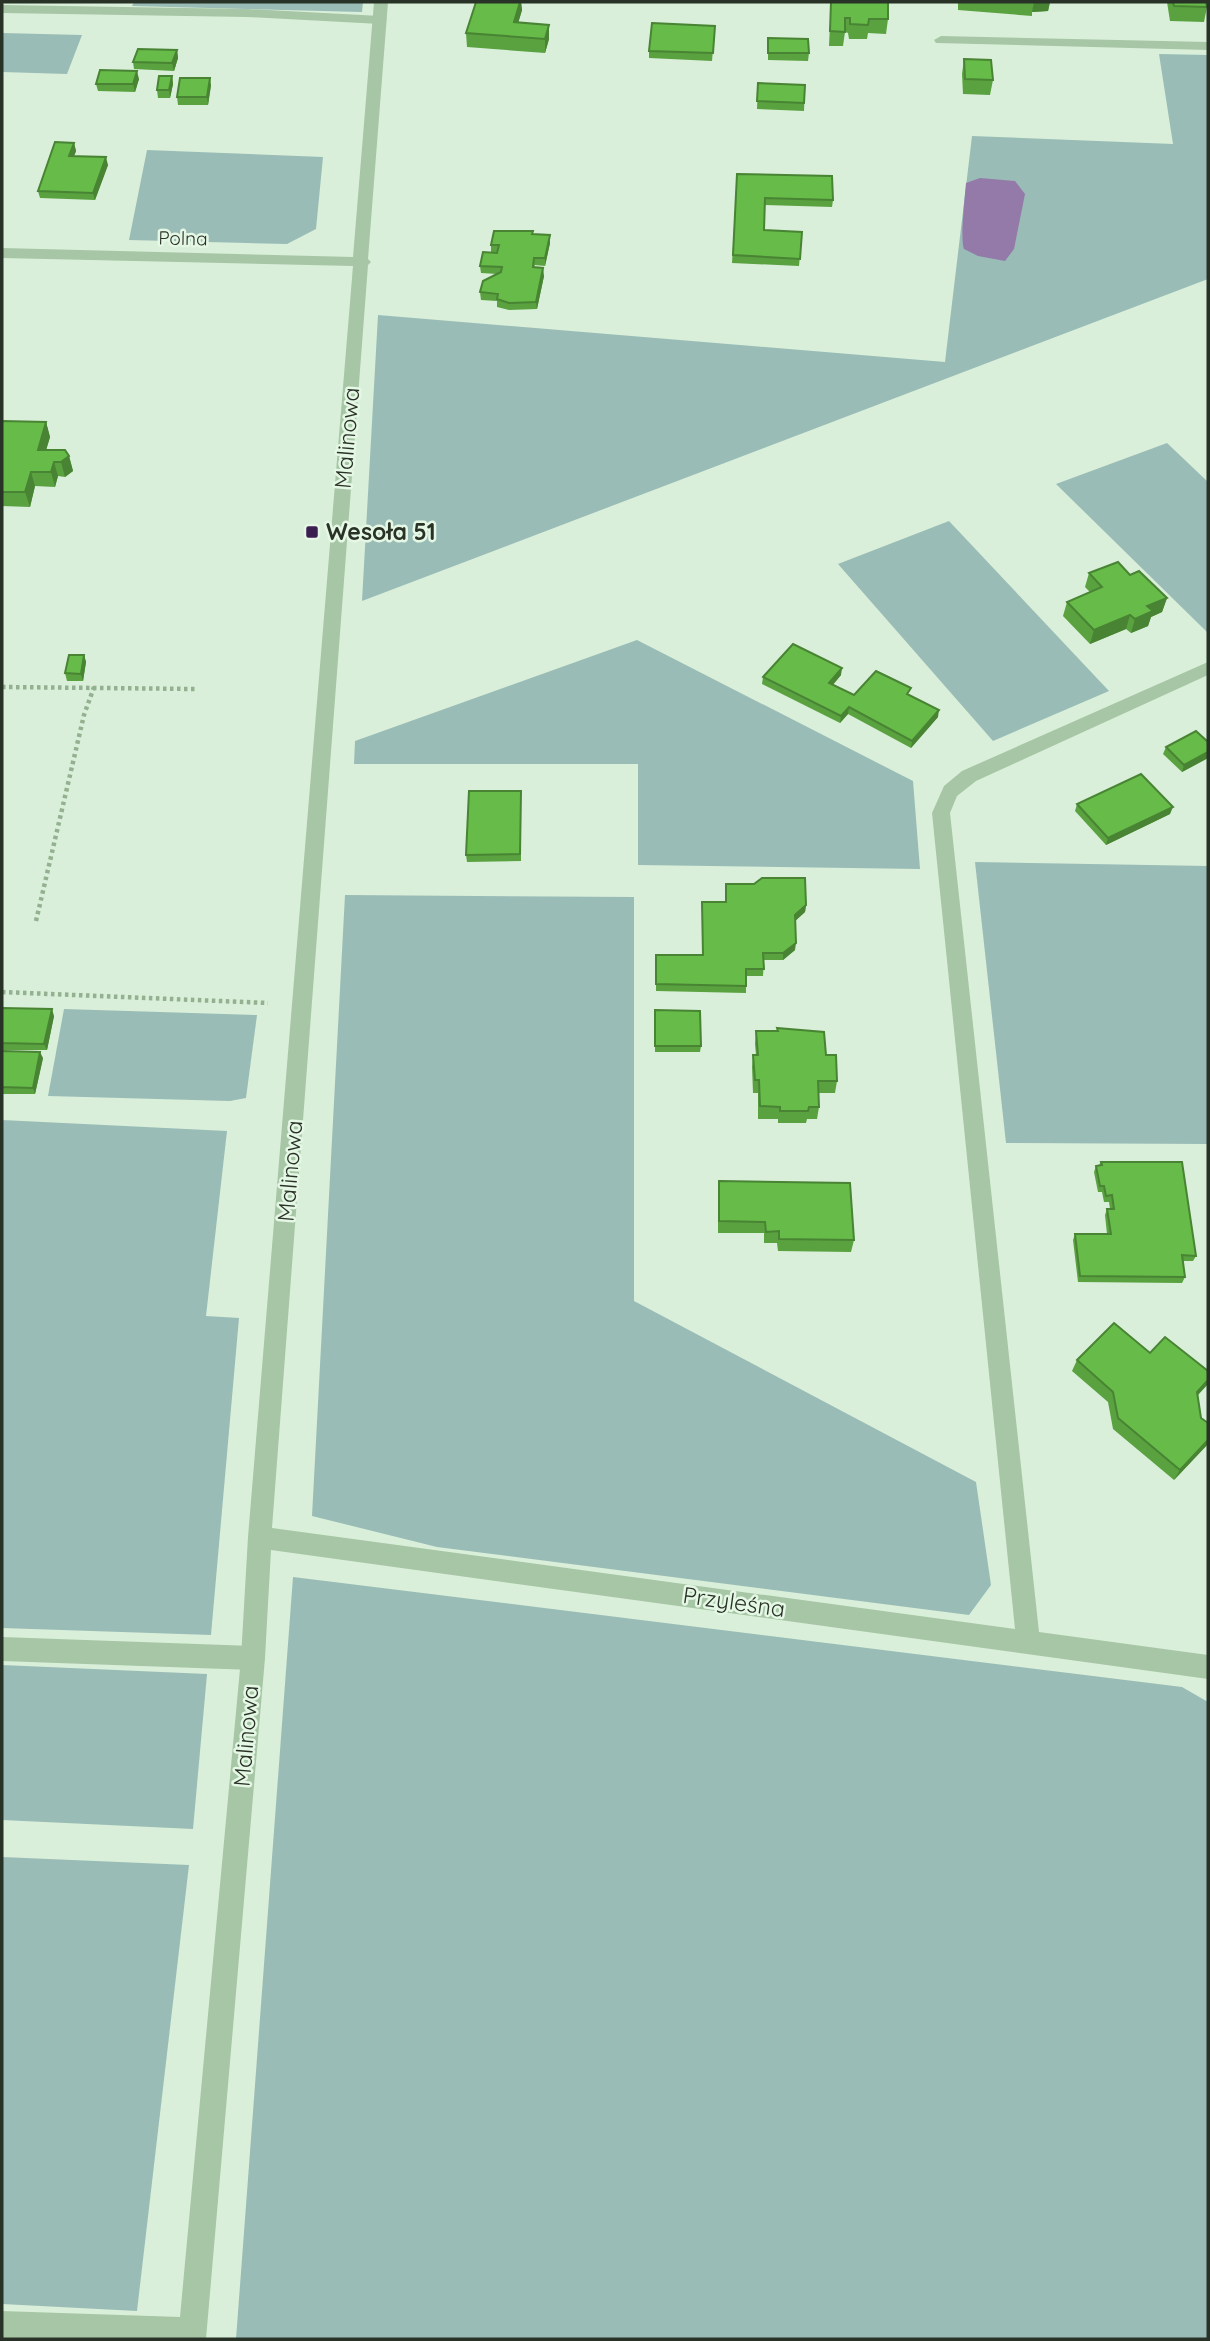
<svg xmlns="http://www.w3.org/2000/svg" width="1210" height="2341" font-family="Quicksand,sans-serif">
<style>
.green{fill:#9abcb7}
.water{fill:#947aa9}
.lines{fill:none;stroke-linecap:round;stroke-linejoin:round}
.path{stroke:#93b190;stroke-width:4.5;stroke-dasharray:3.5 3.5;stroke-linecap:butt}
.lane{fill:#a7c6a6;fill-rule:evenodd}
.street{fill:#a7c6a6;fill-rule:evenodd}
.wall{fill:#59a23f}
.shaded-wall{fill:#488433}
.building{fill:#67bc49;stroke:#488433;stroke-width:2}
.poi-dot{fill:#3b1f50;stroke:#e5f7e5;stroke-width:2.5}
.labels{text-anchor:middle;stroke-width:5;stroke-linejoin:round;paint-order:stroke}
.far-street-label{font-size:19px;fill:#293226;stroke:#e5f7e5}
.street-label{font-size:23px;fill:#293226;stroke:#e5f7e5}
.poi-label{font-size:23px;font-weight:bold;fill:#293226;stroke:#e5f7e5;text-anchor:start}
</style>
<rect width="100%" height="100%" fill="#d9efd9"/>
<!-- green -->
<g class="green">
<polygon points="134,2 363,2 362,12 132,6"/>
<polygon points="2,33 82,35 67,74 2,72"/>
<polygon points="1159,54 1208,55 1208,279 362,601 378,315 945,362 972,136 1173,144"/>
<polygon points="147,150 323,157 316,229 287,244 129,240"/>
<polygon points="1167,443 1208,482 1208,633 1056,484"/>
<polygon points="949,521 1109,691 993,741 838,564"/>
<polygon points="637,640 913,781 920,869 638,865 638,764 354,764 355,741"/>
<polygon points="975,862 1208,866 1208,1144 1006,1143"/>
<polygon points="345,895 634,897 634,1301 976,1482 991,1585 969,1615 437,1547 312,1516"/>
<polygon points="64,1009 257,1015 246,1098 230,1101 48,1096"/>
<polygon points="2,1120 227,1131 206,1316 239,1318 211,1635 2,1628"/>
<polygon points="293,1577 1182,1687 1208,1702 1208,2339 236,2339"/>
<polygon points="2,1665 207,1674 193,1829 2,1820"/>
<polygon points="2,1857 189,1865 137,2311 2,2304"/>
</g>
<!-- water -->
<path class="water" d="M 980,178 L 1015,181 L 1025,194 L 1014,249 L 1005,261 L 978,256 L 964,249 C 960,240 965,196 966,183 Z"/>
<g class="lines">
<!-- path -->
<g class="path">
<polyline points="2,687 196,689"/>
<polyline points="36,921 84,715 94,687"/>
<polyline points="2,992 268,1003"/>
</g>
<!-- lane -->
<g class="lane">
<polygon points="2,5 247,9 380,16 387,20 380,24 247,17 2,13"/>
<polygon points="2,1637 253,1646 262,1650 265,1658 262,1666 253,1670 2,1661"/>
</g>
<!-- street -->
<g class="street">
<polygon points="374,2 388,2 368,259 371,262 368,265 272,1528 1015,1629 932,813 944,786 962,771 1208,662 1208,675 976,781 957,796 950,813 1039,1632 1208,1655 1208,1679 271,1550 265,1658 206,2339 2,2339 2,2311 180,2317 241,1658 248,1537 353,266 2,258 2,248 353,257"/>
<polygon points="941,36 1208,42 1208,50 936,43 934,40"/>
</g>
</g>
<!-- wall -->
<g class="wall">
<polygon points="476,2 521,2 522,10 518,23 549,39 545,53 467,47 466,33"/>
<polygon points="831,2 888,19 886,34 868,33 867,39 849,39 848,33 845,32 843,46 829,46"/>
<polygon points="958,2 1050,2 1048,11 1032,12 1032,16 958,10"/>
<polygon points="1167,2 1208,2 1208,7 1207,4 1207,7 1204,22 1170,21"/>
<polygon points="715,26 712,61 649,58 649,51"/>
<polygon points="768,38 809,53 808,61 768,60"/>
<polygon points="177,50 178,58 174,71 134,69 133,62"/>
<polygon points="964,59 993,80 990,95 963,94 962,74"/>
<polygon points="172,76 173,84 170,98 158,98 157,90"/>
<polygon points="139,79 135,92 98,91 96,84"/>
<polygon points="758,83 805,85 804,111 757,109"/>
<polygon points="211,85 208,105 178,105 177,97"/>
<polygon points="74,143 76,151 74,156 108,165 95,200 40,198 38,191"/>
<polygon points="737,174 833,200 832,207 765,205 764,230 802,232 799,266 732,263"/>
<polygon points="533,234 550,235 550,243 545,266 535,265 534,267 544,276 537,309 509,310 497,307 497,301 481,300 480,292 497,274 481,273 480,266 491,252 491,245"/>
<polygon points="2,421 46,422 50,437 46,450 69,456 73,471 65,477 58,476 55,487 35,486 30,507 2,506"/>
<polygon points="1089,573 1130,575 1167,598 1162,612 1151,617 1148,626 1131,633 1126,629 1090,644 1063,616 1067,602 1090,592 1085,587"/>
<polygon points="84,655 86,662 83,681 67,681 65,673"/>
<polygon points="841,675 833,685 854,695 910,696 938,717 911,748 848,714 840,723 762,684 763,677"/>
<polygon points="1208,742 1208,758 1182,772 1163,754 1166,747"/>
<polygon points="521,791 521,861 467,862 466,855"/>
<polygon points="1077,804 1170,814 1106,845 1075,811"/>
<polygon points="726,884 806,905 805,912 795,921 795,950 783,960 764,960 763,976 746,976 746,993 656,991 656,955 703,955 725,902"/>
<polygon points="2,1008 54,1016 47,1050 2,1050"/>
<polygon points="655,1010 701,1046 700,1052 655,1052"/>
<polygon points="777,1028 826,1055 837,1081 835,1093 819,1093 819,1107 817,1119 807,1119 806,1123 778,1123 778,1119 758,1119 758,1093 753,1093 752,1067 753,1055 756,1055 755,1044 756,1031 777,1031"/>
<polygon points="2,1051 43,1058 35,1094 2,1094"/>
<polygon points="1101,1162 1196,1256 1193,1261 1183,1261 1185,1277 1182,1283 1078,1282 1073,1240 1075,1234 1107,1234 1105,1215 1107,1209 1110,1209 1109,1202 1104,1202 1102,1192 1098,1192 1094,1172 1096,1166 1099,1165"/>
<polygon points="719,1181 854,1240 851,1252 778,1251 777,1243 764,1243 764,1233 718,1233 718,1193"/>
<polygon points="1150,1353 1207,1385 1198,1395 1201,1418 1208,1423 1208,1444 1174,1480 1113,1429 1108,1402 1072,1371 1077,1360"/>
</g>
<!-- shaded-wall -->
<g class="shaded-wall">
<polygon points="520,2 521,2 522,10 514,37 514,22"/>
<polygon points="1034,2 1050,2 1048,11 1032,12"/>
<polygon points="549,25 549,39 545,53 545,39"/>
<polygon points="177,50 178,58 174,71 172,63"/>
<polygon points="137,71 139,79 135,92 133,84"/>
<polygon points="172,76 173,84 170,98 169,90"/>
<polygon points="210,78 211,85 208,105 207,97"/>
<polygon points="74,143 76,151 71,164 69,156"/>
<polygon points="106,157 108,165 95,200 93,193"/>
<polygon points="550,235 550,243 545,266 545,258"/>
<polygon points="543,268 544,276 537,309 536,302"/>
<polygon points="46,422 50,437 42,464 38,450"/>
<polygon points="69,456 73,471 65,477 61,462"/>
<polygon points="54,462 58,476 55,487 51,472"/>
<polygon points="31,472 35,486 30,507 25,492"/>
<polygon points="1167,598 1162,612 1151,617 1148,626 1131,633 1135,619 1147,606"/>
<polygon points="1130,615 1126,629 1090,644 1094,630"/>
<polygon points="84,655 86,662 83,681 81,674"/>
<polygon points="842,668 841,675 828,690 829,683"/>
<polygon points="849,707 848,714 840,723 841,716"/>
<polygon points="939,710 938,717 911,748 912,741"/>
<polygon points="1208,752 1208,758 1182,772 1184,765"/>
<polygon points="1173,807 1170,814 1106,845 1108,838"/>
<polygon points="806,905 805,912 794,922 795,915"/>
<polygon points="796,943 795,950 783,960 783,953"/>
<polygon points="52,1009 54,1016 47,1050 44,1044"/>
<polygon points="40,1052 43,1058 35,1094 33,1088"/>
<polygon points="1208,1380 1207,1385 1191,1402 1197,1392"/>
<polygon points="1208,1440 1208,1444 1174,1480 1180,1470"/>
</g>
<!-- building -->
<g class="building">
<polygon points="476,2 520,2 514,22 549,25 545,39 466,33"/>
<polygon points="831,2 888,2 888,19 869,19 868,25 850,24 850,18 845,18 845,32 830,31"/>
<polygon points="1173,2 1206,2 1207,7 1174,6"/>
<polygon points="652,23 715,26 713,53 649,51"/>
<polygon points="768,38 808,39 809,53 768,53"/>
<polygon points="138,49 177,50 172,63 133,62"/>
<polygon points="964,59 991,60 993,80 965,79"/>
<polygon points="100,70 137,71 133,84 96,84"/>
<polygon points="159,76 172,76 169,90 157,90"/>
<polygon points="180,78 210,78 207,97 177,97"/>
<polygon points="758,83 805,85 804,103 757,101"/>
<polygon points="55,142 74,143 69,156 106,157 93,193 38,191"/>
<polygon points="737,174 832,176 833,200 765,198 764,230 802,232 800,259 733,255"/>
<polygon points="494,231 533,231 532,234 550,235 545,258 534,258 533,267 543,268 536,302 509,303 497,299 498,294 480,292 483,281 501,272 502,267 480,266 483,252 497,253 499,245 491,245"/>
<polygon points="2,421 46,422 38,450 65,450 69,456 61,462 54,462 51,472 31,472 25,492 2,492"/>
<polygon points="1118,562 1130,575 1139,571 1167,598 1147,606 1153,611 1135,619 1130,615 1094,630 1067,602 1102,587 1089,573"/>
<polygon points="793,644 842,668 829,683 854,695 876,671 911,688 907,694 939,710 912,741 849,707 841,716 763,677"/>
<polygon points="69,655 84,655 81,674 65,673"/>
<polygon points="1196,731 1208,742 1208,752 1184,765 1166,747"/>
<polygon points="1141,774 1173,807 1108,838 1077,804"/>
<polygon points="469,791 521,791 520,854 466,855"/>
<polygon points="762,878 805,878 806,905 795,915 796,943 783,953 763,953 764,969 746,969 746,986 656,984 656,955 703,955 702,902 726,902 726,884 754,884"/>
<polygon points="2,1008 52,1009 44,1044 2,1043"/>
<polygon points="655,1010 700,1011 701,1046 655,1046"/>
<polygon points="777,1028 824,1032 826,1055 836,1055 837,1081 818,1081 819,1107 809,1107 808,1111 780,1111 780,1107 760,1106 759,1080 755,1080 753,1055 758,1055 756,1031 778,1031"/>
<polygon points="2,1051 40,1052 33,1088 2,1087"/>
<polygon points="1101,1162 1182,1162 1196,1256 1182,1255 1185,1277 1080,1276 1075,1234 1111,1234 1107,1209 1114,1209 1112,1195 1106,1196 1104,1186 1100,1186 1096,1166 1102,1165"/>
<polygon points="719,1181 850,1183 854,1240 779,1239 779,1231 766,1232 765,1222 719,1221"/>
<polygon points="1114,1323 1150,1353 1165,1337 1208,1371 1208,1380 1197,1392 1201,1418 1208,1423 1208,1440 1180,1470 1118,1418 1113,1392 1077,1360"/>
</g>
<!-- markers -->
<rect class="poi-dot" x="305" y="525" width="14" height="14" rx="3.5"/>
<g class="labels">
<!-- far-street labels -->
<g class="far-street-label">
<text transform="translate(183 238) rotate(1)" y="7">Polna</text>
</g>
<!-- street labels -->
<g class="street-label">
<text transform="translate(347 438) rotate(-85)" y="8">Malinowa</text>
<text transform="translate(290 1171) rotate(-85)" y="8">Malinowa</text>
<text transform="translate(734 1602) rotate(8)" y="8">Przyleśna</text>
<text transform="translate(246 1736) rotate(-85)" y="8">Malinowa</text>
</g>
<!-- poi labels -->
<g class="poi-label">
<text x="326" y="540">Wesoła 51</text>
</g>
</g>
<!-- border -->
<rect width="1210" height="2341" fill="none" stroke="#293226" stroke-width="7"/>
</svg>
